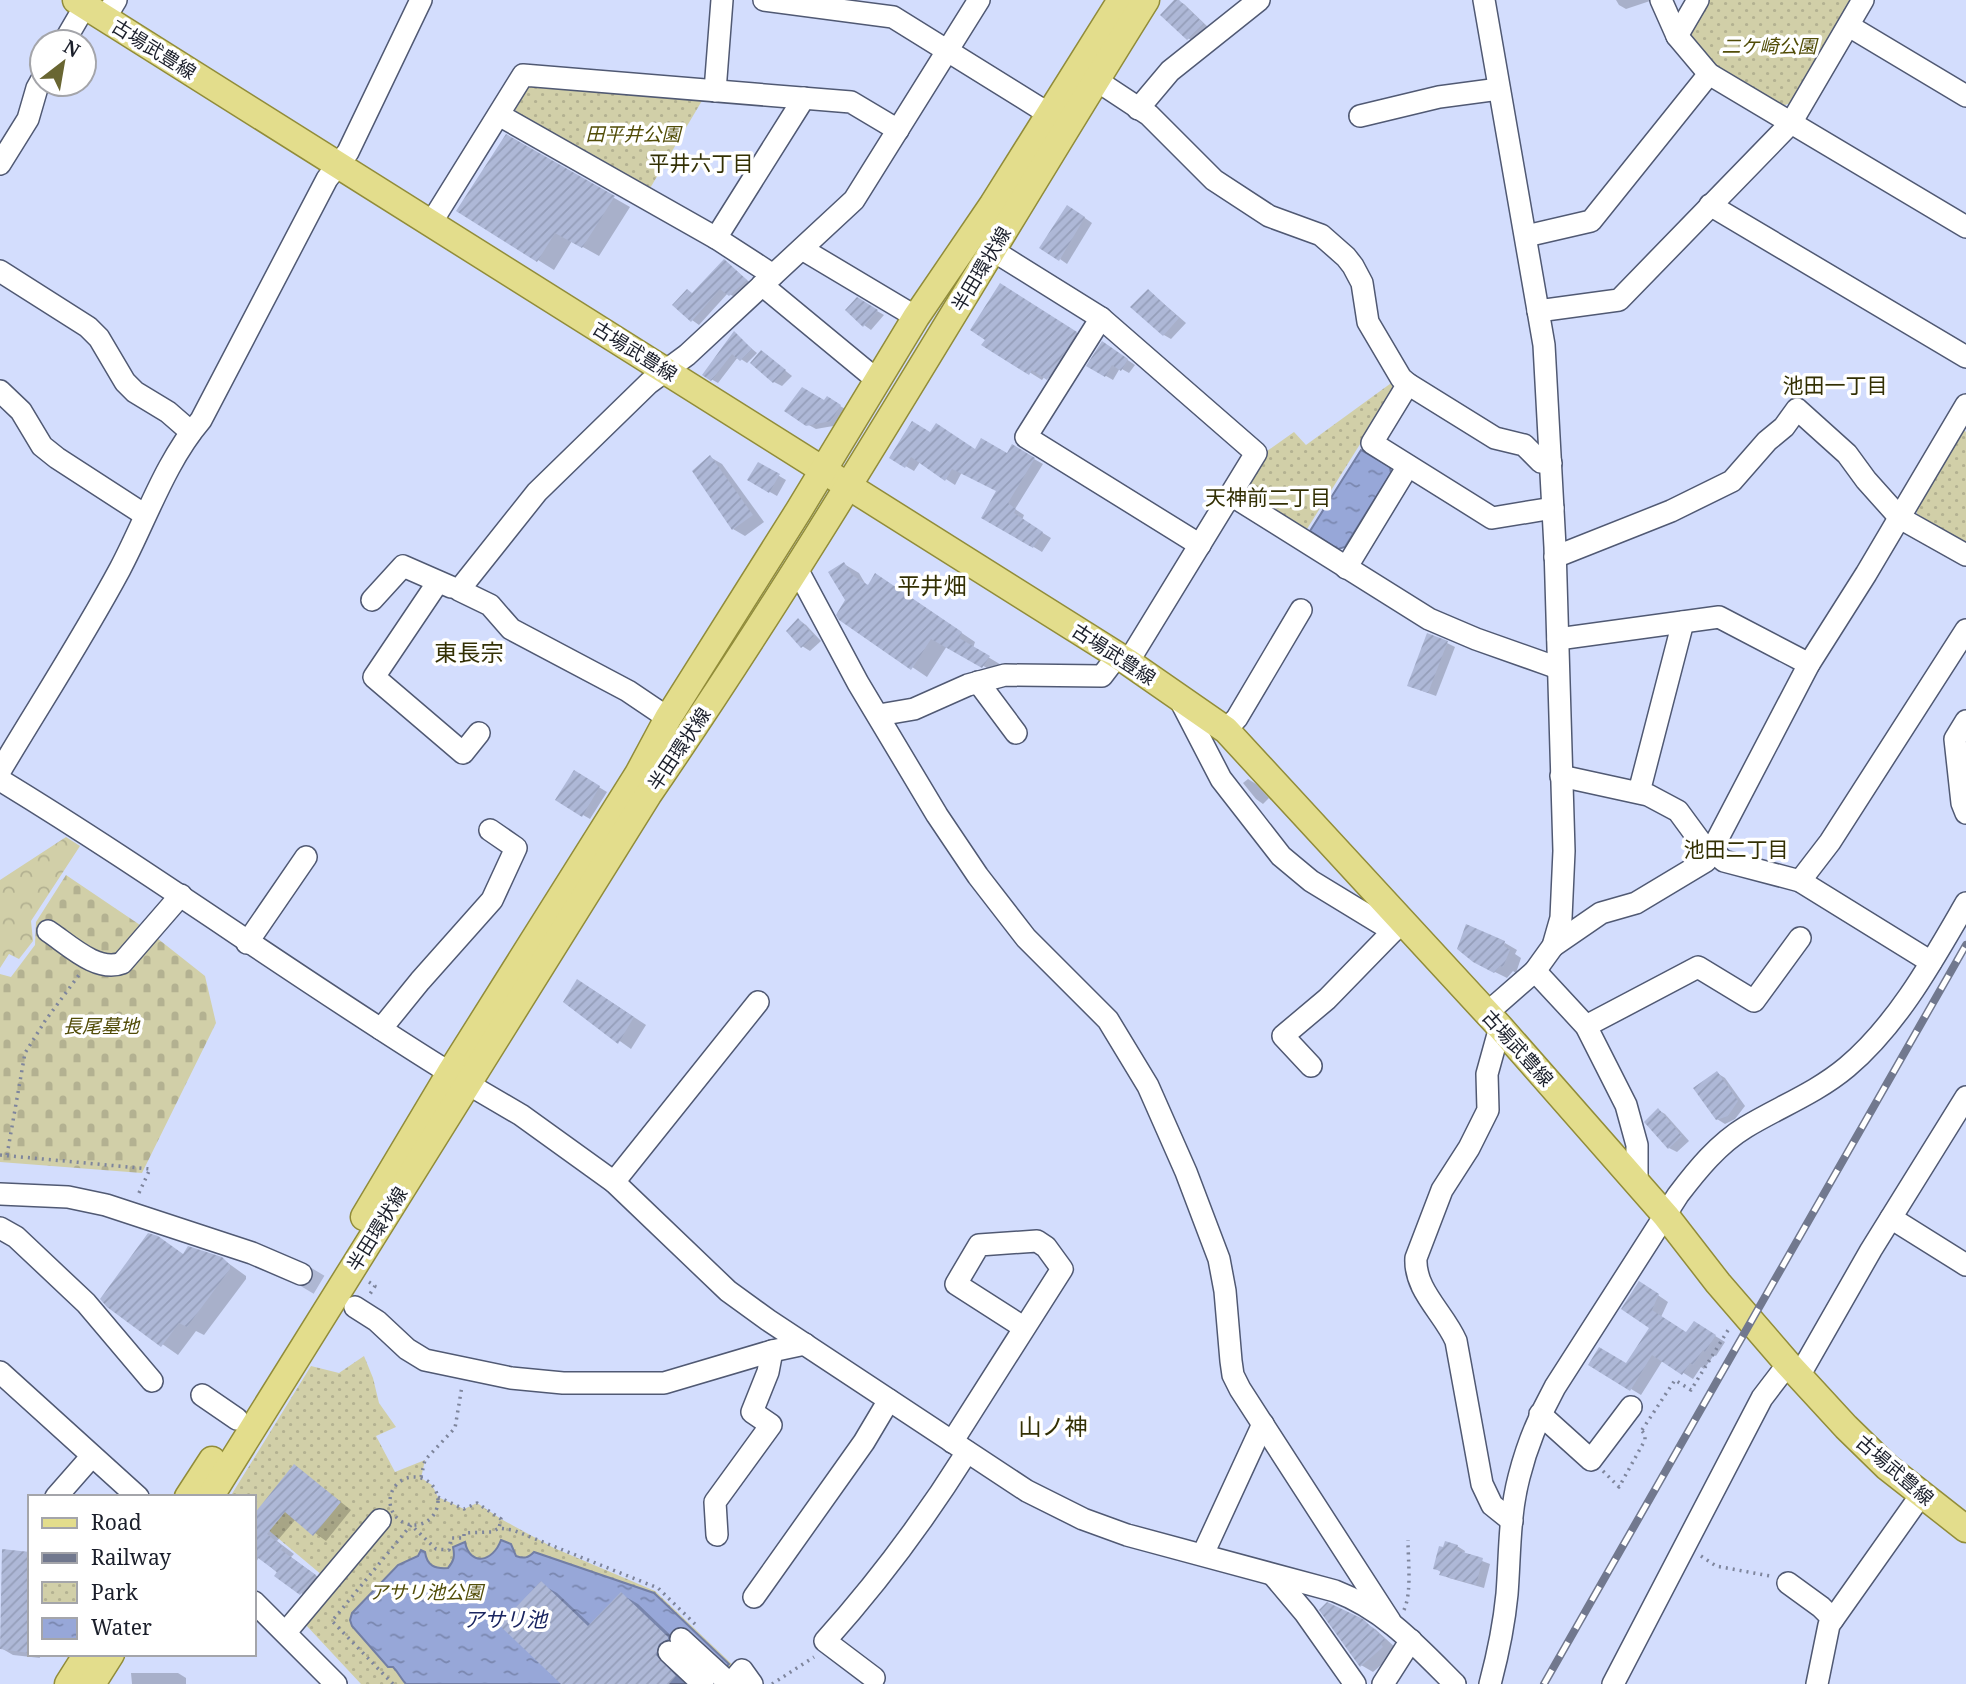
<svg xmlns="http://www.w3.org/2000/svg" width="1966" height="1684" font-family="'Noto Serif','Noto Sans JP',serif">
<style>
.forest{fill:url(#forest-crowns)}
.cemetery{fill:url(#cemetery-stones)}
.park{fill:url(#park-dots)}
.water{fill:url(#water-ripples);stroke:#727ea4;stroke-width:2}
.shadow{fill:#0003}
.building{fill:url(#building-hatch)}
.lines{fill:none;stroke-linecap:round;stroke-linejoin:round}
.minor-tunnel{stroke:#aeb7d3;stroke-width:21;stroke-dasharray:21 10;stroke-linecap:butt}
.minor-casing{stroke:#505973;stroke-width:24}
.major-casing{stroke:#918c39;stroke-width:29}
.path{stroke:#7e859c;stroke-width:3.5;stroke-dasharray:2 5;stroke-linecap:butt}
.minor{stroke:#fff;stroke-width:21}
.major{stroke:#e3dd8c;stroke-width:26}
.rail-casing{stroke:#71788e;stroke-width:8}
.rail{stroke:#fff;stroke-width:5;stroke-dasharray:16;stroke-linecap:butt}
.labels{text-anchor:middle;stroke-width:7;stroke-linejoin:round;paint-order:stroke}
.park-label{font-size:19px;font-style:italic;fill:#524d08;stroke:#fff}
.street-label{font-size:19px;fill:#1b1f2b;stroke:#fff}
.neighbourhood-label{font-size:21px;fill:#333004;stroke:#fff}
.water-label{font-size:21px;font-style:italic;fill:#1a2560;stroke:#fff}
.quarter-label{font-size:23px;fill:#333004;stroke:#fff}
</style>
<defs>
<pattern id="forest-crowns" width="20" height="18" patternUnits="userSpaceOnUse" patternTransform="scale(1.75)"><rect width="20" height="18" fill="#d1cfa8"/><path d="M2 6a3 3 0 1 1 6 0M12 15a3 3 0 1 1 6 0" fill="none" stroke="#b3b191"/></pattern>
<pattern id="cemetery-stones" width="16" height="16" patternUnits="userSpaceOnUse" patternTransform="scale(1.75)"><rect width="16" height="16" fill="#d1cfa8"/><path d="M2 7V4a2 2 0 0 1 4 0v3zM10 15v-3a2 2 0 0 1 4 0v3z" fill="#b3b191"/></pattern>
<pattern id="park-dots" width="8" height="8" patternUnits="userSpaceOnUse" patternTransform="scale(1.75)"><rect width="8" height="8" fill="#d1cfa8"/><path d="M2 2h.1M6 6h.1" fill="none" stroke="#b3b191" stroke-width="1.8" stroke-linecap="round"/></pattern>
<pattern id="water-ripples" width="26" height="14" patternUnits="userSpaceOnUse" patternTransform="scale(1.75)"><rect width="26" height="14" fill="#97a7d8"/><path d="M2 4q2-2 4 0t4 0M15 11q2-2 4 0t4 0" fill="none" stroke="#7a87af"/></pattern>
<pattern id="building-hatch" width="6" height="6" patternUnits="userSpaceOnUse" patternTransform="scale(1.75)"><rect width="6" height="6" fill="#aeb8d7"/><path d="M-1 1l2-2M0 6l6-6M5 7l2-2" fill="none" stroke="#959eb9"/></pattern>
</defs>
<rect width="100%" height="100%" fill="#d3ddfd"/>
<!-- forest -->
<polygon class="forest" points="66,837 80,846 31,921 33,941 19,959 9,954 0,968 0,880"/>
<!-- cemetery -->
<polygon class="cemetery" points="66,875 143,927 205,976 216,1023 142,1173 0,1162 0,974 11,977 35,945 36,922"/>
<!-- park -->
<g class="park">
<polygon points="1708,0 1853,0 1791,103 1782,106 1714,66 1691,39 1691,29"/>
<polygon points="535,85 703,99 649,190 516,113 515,105 525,89"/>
<polygon points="1394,381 1397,385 1307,529 1249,494 1245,488 1267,451 1294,432 1306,445"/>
<polygon points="1964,430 1966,432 1966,544 1917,514 1916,507"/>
<polygon points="364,1356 373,1378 379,1403 396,1427 376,1436 395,1472 425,1460 421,1478 432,1485 438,1497 464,1509 477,1503 501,1519 554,1548 655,1591 734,1666 722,1684 361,1684 305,1624 335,1586 254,1518 254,1497 230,1497 311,1366 339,1373"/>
</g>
<!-- water -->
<g class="water">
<polygon points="1361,450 1390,467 1391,473 1345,547 1338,549 1310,531"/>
<path d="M 501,1540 L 511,1544 L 516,1556 C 524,1559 528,1558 534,1552 L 654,1593 L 729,1664 L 711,1684 L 406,1684 C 401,1679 399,1673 393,1667 L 388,1667 L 352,1626 L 350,1620 L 352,1613 L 398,1565 L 418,1556 L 421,1550 L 425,1552 C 427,1566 435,1569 448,1568 C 454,1561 455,1556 453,1547 L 465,1542 C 470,1567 493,1562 501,1540 Z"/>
</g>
<!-- shadow -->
<g class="shadow">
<polygon points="1176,0 1184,4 1210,29 1196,43 1188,38"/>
<polygon points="1616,0 1650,0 1650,1 1626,9 1619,5"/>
<polygon points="506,136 630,207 599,256 572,241 554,270 538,260"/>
<polygon points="1075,211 1092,223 1067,264 1060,259"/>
<polygon points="724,261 753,285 738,299 728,293 699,325 692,320 694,294"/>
<polygon points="1149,291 1186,323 1171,339 1164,335"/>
<polygon points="1012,292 1088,340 1059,385 1045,376 1042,380 984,344"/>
<polygon points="858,300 884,315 871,330 864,325"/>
<polygon points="734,334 757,353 747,363 738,357 718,383 704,375"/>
<polygon points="1110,348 1135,365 1129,373 1120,368 1113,380 1089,366"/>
<polygon points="762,352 792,376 782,386 774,382"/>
<polygon points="828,399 847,410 839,425 816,429 807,424"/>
<polygon points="931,434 976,451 1008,455 1013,447 1043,464 1015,509 1024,515 1022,520 1051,538 1042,552 984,517 998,491 962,472 955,485 920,462 914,471 892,458"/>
<polygon points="710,457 722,464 764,522 745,536 733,529"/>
<polygon points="759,464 786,480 777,496 749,480"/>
<polygon points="844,564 859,573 866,585 890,584 975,642 973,648 1003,666 998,674 947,646 927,677 841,619 847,600"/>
<polygon points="799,620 806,625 821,641 810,651 802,646"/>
<polygon points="1447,643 1455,647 1436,696 1417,689"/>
<polygon points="574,772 607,792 590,819 557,800"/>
<polygon points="1248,779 1256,784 1269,798 1263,804 1256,799 1243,783"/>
<polygon points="1505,943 1517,950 1515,954 1521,958 1516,973 1513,971 1507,978 1487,968"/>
<polygon points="590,988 646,1025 631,1049 565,1002"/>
<polygon points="1717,1073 1725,1078 1745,1106 1735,1119 1725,1124 1717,1119"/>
<polygon points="1658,1110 1665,1114 1689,1141 1677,1152 1669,1148 1647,1122"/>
<polygon points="157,1238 184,1255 221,1258 246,1276 246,1279 204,1335 196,1331 178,1355 108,1306"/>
<polygon points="1649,1289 1668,1302 1661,1317 1687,1334 1704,1329 1725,1342 1716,1356 1714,1355 1704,1369 1701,1367 1693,1379 1663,1360 1641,1395 1590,1364 1627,1365 1652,1327"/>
<polygon points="295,1466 351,1510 326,1541 296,1519 277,1541 294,1554 291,1557 326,1583 312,1600 301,1593 259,1557 254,1566 254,1517"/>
<polygon points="1457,1546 1465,1551 1464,1554 1490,1564 1484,1588 1449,1578 1435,1568"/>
<polygon points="29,1553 30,1654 39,1654 40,1658 13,1655 1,1648"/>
<polygon points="541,1584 557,1593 591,1625 621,1594 638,1604 684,1648 689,1684 563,1684"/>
<polygon points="1362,1621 1375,1629 1396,1648 1394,1654 1373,1672 1361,1665"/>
<polygon points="131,1673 178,1673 186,1678 186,1684 132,1684"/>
</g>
<!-- building -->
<g class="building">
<polygon points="1174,0 1179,0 1204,24 1187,40 1160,15"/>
<polygon points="506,134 615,196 582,248 555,233 537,262 456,211"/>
<polygon points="1067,205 1085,217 1059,261 1039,248"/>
<polygon points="724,259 747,280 729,296 720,289 691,322 672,305 687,289 692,293"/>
<polygon points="1000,283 1077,332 1047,380 1032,370 1029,375 981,345 985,340 970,330"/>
<polygon points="1148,289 1179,318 1163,336 1130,307"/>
<polygon points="857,297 878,310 863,327 845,310"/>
<polygon points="734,331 752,349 740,361 732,354 711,381 702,375"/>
<polygon points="1102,341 1128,359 1121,371 1112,365 1105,377 1086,366"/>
<polygon points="761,350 786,370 773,383 750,363"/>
<polygon points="802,387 824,400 827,396 841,405 831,421 806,426 784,411"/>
<polygon points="912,421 930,432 936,423 975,449 981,438 1007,453 1012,444 1035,458 1008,503 1016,509 1014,513 1043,532 1033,548 981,518 996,491 952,469 945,481 911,457 905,468 889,458"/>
<polygon points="710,455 753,515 732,530 692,471"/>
<polygon points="758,462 780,474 769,493 747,480"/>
<polygon points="844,562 852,575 868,585 875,573 962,632 959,638 990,656 982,668 931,639 911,670 839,620 836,615 845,600 828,572"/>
<polygon points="798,618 814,636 801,648 786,631"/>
<polygon points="1427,633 1448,641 1428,693 1407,686"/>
<polygon points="574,770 600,786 582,817 555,800"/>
<polygon points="1466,924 1505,941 1504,946 1510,950 1503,967 1500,966 1494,973 1473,962 1457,949"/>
<polygon points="577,979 634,1017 618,1044 563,1002"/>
<polygon points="1717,1071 1738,1101 1728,1116 1716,1120 1693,1088"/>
<polygon points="1658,1108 1682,1136 1668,1149 1644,1122"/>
<polygon points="148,1233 158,1236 183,1254 188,1246 222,1257 230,1265 230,1269 187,1327 179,1323 161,1347 107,1307 100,1299"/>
<polygon points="1639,1281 1659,1294 1652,1310 1686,1332 1694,1321 1716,1335 1705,1352 1703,1350 1693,1365 1690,1363 1682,1375 1652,1355 1630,1391 1588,1365 1599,1347 1626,1363 1649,1328 1621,1309"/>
<polygon points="294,1464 341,1502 313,1536 285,1512 267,1534 283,1547 281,1550 316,1575 300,1595 274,1576 277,1572 254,1555 254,1514"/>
<polygon points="1445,1541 1458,1545 1456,1550 1483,1558 1476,1585 1439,1575 1441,1571 1433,1569 1439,1546 1443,1547"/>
<polygon points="2,1549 30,1552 29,1653 0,1649"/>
<polygon points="541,1581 588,1626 621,1592 668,1637 668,1639 659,1644 656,1655 676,1676 669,1684 561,1684 499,1625"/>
<polygon points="1327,1602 1363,1619 1385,1640 1381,1644 1383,1647 1360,1667 1319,1610"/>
</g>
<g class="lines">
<!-- minor-tunnel -->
<polyline class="minor-tunnel" points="301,1274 348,1302"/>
<defs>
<g id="minor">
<polyline points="764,0 893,17 1049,114"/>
<polyline points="1484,0 1544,345 1555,547 1564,851 1561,918 1553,946 1535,971 1487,1013"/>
<polyline points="1661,0 1677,36 1709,74 1966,227"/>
<polyline points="105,18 116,0"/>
<polyline points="1849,26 1966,96"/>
<polyline points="1677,36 1698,0"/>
<polyline points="64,42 85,6"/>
<polyline points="1096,80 1149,115 1214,180 1269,216 1321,235 1346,257 1353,266 1362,283 1368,322 1401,378 1408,384 1495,438 1524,445 1541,462 1551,463"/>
<polyline points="715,91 722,0"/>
<polyline points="1138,109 1170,71 1259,0"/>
<polyline points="499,115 716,238 773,275"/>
<polyline points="1360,116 1439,97 1499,89"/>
<polyline points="0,164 28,119 37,88 42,79"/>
<polyline points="1710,205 1966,357"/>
<polyline points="431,223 523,75 851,102 898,130"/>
<polyline points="1526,236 1591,221 1709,74"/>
<polyline points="716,238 804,98"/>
<polyline points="802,249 916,317"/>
<polyline points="992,250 1101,318 1256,453 1128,662"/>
<polyline points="0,271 88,327 99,338 125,382 135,392 168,412 191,432"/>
<polyline points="762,285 877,380"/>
<polyline points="1538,311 1619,300 1791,123 1863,0"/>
<polyline points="1101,318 1026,437 1200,545"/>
<polyline points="1408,384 1372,443 1492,518 1553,508"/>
<polyline points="0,391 21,411 42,446 57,458 145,515"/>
<polyline points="1231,495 1429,619 1476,639 1558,668"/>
<polyline points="1555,557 1671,511 1732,481 1767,441 1784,427 1797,409 1847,454 1866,480 1900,518 1966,555"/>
<polyline points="1346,568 1408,466"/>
<polyline points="797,569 858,683 937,815 978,876 1026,938 1108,1020 1148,1086 1186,1172 1219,1259 1225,1291 1231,1361 1233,1375 1240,1389 1390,1621"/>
<polyline points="438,582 374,677 463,753 479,733"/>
<polyline points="372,600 403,566 451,587"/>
<polyline points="1558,639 1719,617 1809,664"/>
<polyline points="978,682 1016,733"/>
<polyline points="1179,698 1221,779 1281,856 1311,881 1393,931"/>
<polyline points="879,715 914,709 968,685 1005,675 1102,676 1118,655"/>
<polyline points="668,718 628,691 511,629 490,605 459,590 537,492 649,383 687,355 854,200 979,0"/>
<polyline points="1966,721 1955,739 1962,803 1966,813"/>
<polyline points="1226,730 1237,718 1301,610"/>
<path d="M 0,771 C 40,704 83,638 120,569 C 146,520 165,462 201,420 L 327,179 L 348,152 L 421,0"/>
<polyline points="1561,776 1648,795 1678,811 1700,841 1724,861 1800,881 1931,962"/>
<path d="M 0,780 C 153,873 298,979 450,1073"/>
<polyline points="1639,792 1683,622"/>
<polyline points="1800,881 1830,842 1966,630"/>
<path d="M 48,931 C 68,944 97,973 122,963 L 181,895"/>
<polyline points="247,943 306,857"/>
<polyline points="1553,946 1601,913 1636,903 1706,861 1809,664 1866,574 1966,405"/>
<polyline points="1535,971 1586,1026 1626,1105 1637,1145 1637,1183"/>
<polyline points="1586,1026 1698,967 1754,1001 1800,938"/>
<path d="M 1500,1027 L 1487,1074 L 1488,1110 L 1469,1148 L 1442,1190 L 1416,1258 C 1414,1290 1444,1313 1456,1341 L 1482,1484 L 1492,1505 L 1512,1521"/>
<polyline points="381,1029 420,981 492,900 516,848 490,830"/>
<polyline points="1311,1066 1283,1036 1327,999 1401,923"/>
<path d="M 468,1084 L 521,1115 L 614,1182 L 728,1291 L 768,1320 L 1027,1491 L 1083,1519 L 1127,1535 L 1335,1591 C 1385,1610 1418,1647 1455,1684"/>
<polyline points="614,1182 758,1002"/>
<polyline points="0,1194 68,1197 106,1205 252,1253 301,1274"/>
<polyline points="1891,1218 1966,1265"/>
<polyline points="0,1228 16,1237 86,1303 152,1381"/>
<polyline points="355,1307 377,1321 407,1349 425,1360 511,1378 563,1383 664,1383 772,1351 805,1344"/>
<polyline points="0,1372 138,1497"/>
<polyline points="1799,1376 1871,1250 1966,1097"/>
<polyline points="202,1395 237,1419"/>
<polyline points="1540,1414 1591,1460 1631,1407"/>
<polyline points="952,1442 1062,1269 1046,1247 1037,1241 979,1245 956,1284 1023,1327"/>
<polyline points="56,1497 92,1456"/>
<polyline points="717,1535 715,1502 771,1425 752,1412 768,1372 772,1351"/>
<polyline points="1203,1554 1263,1424"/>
<polyline points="1273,1575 1305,1613 1355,1684"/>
<polyline points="1788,1583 1821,1607 1833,1619"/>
<polyline points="754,1597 864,1442 889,1400"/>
<polyline points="254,1602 336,1684"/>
<polyline points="286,1632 380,1520"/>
<polyline points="681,1639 730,1684"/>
<polyline points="669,1652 703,1684"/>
<path d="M 874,1678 L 825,1641 C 878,1582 925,1519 967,1452"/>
<polyline points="730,1684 742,1670 752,1684"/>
<polyline points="1383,1684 1411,1640"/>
<path d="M 1490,1684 C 1498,1654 1504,1625 1507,1594 C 1510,1555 1509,1515 1519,1477 C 1527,1445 1539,1416 1555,1387 L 1678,1195 C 1697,1170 1718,1144 1746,1127 C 1779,1107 1816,1093 1847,1067 C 1898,1024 1933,960 1966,903"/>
<polyline points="1613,1684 1762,1398 1788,1364"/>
<polyline points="1817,1684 1829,1625 1921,1495"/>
</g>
<g id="major">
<polyline points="76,0 1128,662 1226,730 1500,1027 1666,1216 1718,1283 1788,1364 1846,1427 1887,1467 1966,1529"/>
<polyline points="364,1217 450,1073 638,774 668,718 799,510 916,317 993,204 1121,0"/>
<polyline points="188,1497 212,1460"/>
<path d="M 210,1497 L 648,795 C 825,537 980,265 1146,0"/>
<polyline points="68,1684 87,1654"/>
<polyline points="92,1684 111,1654"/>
</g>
</defs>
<!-- minor casing -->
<use href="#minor" class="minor-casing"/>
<!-- major casing -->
<use href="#major" class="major-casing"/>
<!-- path -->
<g class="path">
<polyline points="0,1155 150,1169 138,1195"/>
<polyline points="7,1155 25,1053 45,1021 79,975"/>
<polyline points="369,1282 375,1286 370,1294"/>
<polyline points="1642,1430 1675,1380 1691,1390 1730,1327"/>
<polyline points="1603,1471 1619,1487 1645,1440 1645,1435 1640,1428"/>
<circle cx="414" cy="1501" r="24"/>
<polyline points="421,1477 425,1460 455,1428 462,1386"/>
<polyline points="438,1497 464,1509 477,1503 501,1519 499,1528 513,1530 658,1588 695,1624"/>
<polyline points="1701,1556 1716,1566 1770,1576"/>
<path d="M 1404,1610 C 1412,1592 1408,1562 1408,1540"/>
<polyline points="393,1684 332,1621 411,1525 436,1549 449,1550 451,1538 464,1538 464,1533 492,1532 499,1528"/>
<polyline points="772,1684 814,1657"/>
</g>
<!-- minor -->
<use href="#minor" class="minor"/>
<!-- major -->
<use href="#major" class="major"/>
<defs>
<polyline id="rail" points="1544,1684 1966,945"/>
</defs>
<!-- rail casing -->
<use href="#rail" class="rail-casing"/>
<!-- rail -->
<use href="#rail" class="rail"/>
</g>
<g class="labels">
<!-- park labels -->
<g class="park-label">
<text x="1769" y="53">二ケ崎公園</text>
<text x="633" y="141">田平井公園</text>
<text x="101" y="1033">長尾墓地</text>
<text x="426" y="1599">アサリ池公園</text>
</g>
<!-- street labels -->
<g class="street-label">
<text transform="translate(154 49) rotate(32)" y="7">古場武豊線</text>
<text transform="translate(981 269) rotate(-59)" y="7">半田環状線</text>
<text transform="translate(635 351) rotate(32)" y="7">古場武豊線</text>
<text transform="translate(1114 654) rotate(33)" y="7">古場武豊線</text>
<text transform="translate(679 749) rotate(-56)" y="7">半田環状線</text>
<text transform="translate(1518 1048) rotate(48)" y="7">古場武豊線</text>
<text transform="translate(377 1229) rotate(-58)" y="7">半田環状線</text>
<text transform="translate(1895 1470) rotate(41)" y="7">古場武豊線</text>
</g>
<!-- neighbourhood labels -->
<g class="neighbourhood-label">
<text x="701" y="171">平井六丁目</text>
<text x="1835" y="393">池田一丁目</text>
<text x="1268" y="505">天神前二丁目</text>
<text x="1736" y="857">池田二丁目</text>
</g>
<!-- water labels -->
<g class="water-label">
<text x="505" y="1627">アサリ池</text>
</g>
<!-- quarter labels -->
<g class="quarter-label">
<text x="932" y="594">平井畑</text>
<text x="469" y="661">東長宗</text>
<text x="1053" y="1435">山ノ神</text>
</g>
</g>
<!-- legend -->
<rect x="28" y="1495" width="228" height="161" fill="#ffffff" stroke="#a4a5aa" stroke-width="2"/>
<rect x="42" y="1518" width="35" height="10" fill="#e3dd8c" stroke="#a4a5aa" stroke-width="2"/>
<text x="91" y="1530" font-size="21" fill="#1b1f2b">Road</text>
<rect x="42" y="1553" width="35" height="10" fill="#71788e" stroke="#a4a5aa" stroke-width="2"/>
<text x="91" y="1565" font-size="21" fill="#1b1f2b">Railway</text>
<rect x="42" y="1582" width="35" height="21" fill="url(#park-dots)" stroke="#a4a5aa" stroke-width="2"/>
<text x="91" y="1600" font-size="21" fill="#1b1f2b">Park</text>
<rect x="42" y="1618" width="35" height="21" fill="url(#water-ripples)" stroke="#a4a5aa" stroke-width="2"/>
<text x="91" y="1635" font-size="21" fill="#1b1f2b">Water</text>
<!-- north arrow -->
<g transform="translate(63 63) rotate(31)"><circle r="33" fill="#ffffff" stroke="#a4a5aa" stroke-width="2"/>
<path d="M0-5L12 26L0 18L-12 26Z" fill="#696632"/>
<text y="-10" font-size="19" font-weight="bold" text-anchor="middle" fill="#1b1f2b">N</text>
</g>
</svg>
